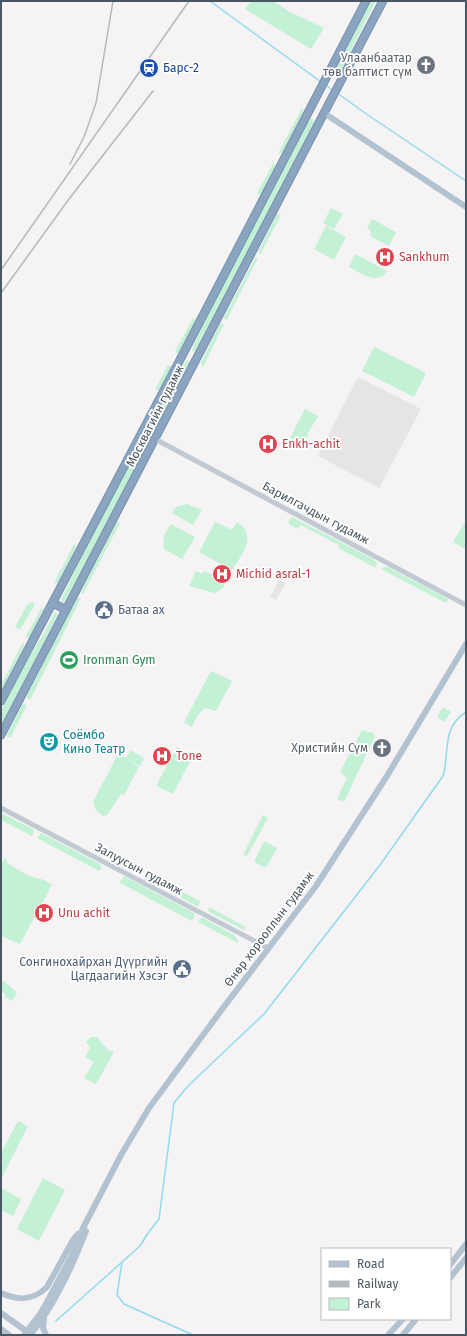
<svg xmlns="http://www.w3.org/2000/svg" width="467" height="1336" font-family="'Fira Sans',sans-serif">
<style>
.education{fill:#e6e4e5}
.green{fill:#c3f1d5}
.lines{fill:none;stroke-linecap:round;stroke-linejoin:round}
.stream{stroke:#90daee;stroke-width:1.5}
.highway-casing{stroke:#7690ad;stroke-width:9}
.minor{stroke:#c1cad2;stroke-width:5}
.major{stroke:#b3c2d1;stroke-width:6}
.highway{stroke:#8ba5c1;stroke-width:7}
.rail{stroke:#b5b8bd;stroke-width:1.5}
.labels{text-anchor:middle;stroke-width:3.5;stroke-linejoin:round;paint-order:stroke}
.worship-label{font-size:12px;fill:#5b616d;stroke:#fff;text-anchor:end}
.transit-label{font-size:12px;fill:#164399;stroke:#fff;text-anchor:start}
.health-label{font-size:12px;fill:#be3a42;stroke:#fff;text-anchor:start}
.street-label{font-size:12px;fill:#4a5661;stroke:#fff}
.service-label{font-size:12px;fill:#4e5e75;stroke:#fff;text-anchor:start}
.leisure-label{font-size:12px;fill:#27864d;stroke:#fff;text-anchor:start}
.culture-label{font-size:12px;fill:#0d838f;stroke:#fff;text-anchor:start}
</style>
<rect width="100%" height="100%" fill="#f5f3f3"/>
<!-- education -->
<g class="education">
<polygon points="358,377 421,409 379,488 318,456"/>
<polygon points="279,580 286,583 276,600 270,597"/>
</g>
<!-- green -->
<g class="green">
<polygon points="251,1 273,1 290,12 324,28 311,49 245,9"/>
<polygon points="370,1 376,1 338,75 334,73"/>
<polygon points="302,108 303,109 303,114 283,152 278,154"/>
<polygon points="312,118 314,122 217,312 207,328 195,351 193,352 192,349 212,306 309,120"/>
<polygon points="274,162 275,167 261,195 257,193"/>
<polygon points="331,208 343,214 334,229 323,223"/>
<polygon points="277,214 281,215 260,255 259,251"/>
<polygon points="372,219 396,232 389,246 370,236 372,233 370,232 371,230 367,228"/>
<polygon points="326,226 346,237 334,260 314,249"/>
<path d="M 355,254 L 387,271 C 377,286 361,273 349,267 Z"/>
<polygon points="256,257 258,258 226,321 224,317"/>
<polygon points="193,318 195,320 195,322 178,354 175,352"/>
<polygon points="222,323 224,324 203,367 201,363 220,324"/>
<polygon points="374,347 426,373 414,397 362,371"/>
<polygon points="188,360 189,363 176,387 167,409 86,563 64,602 63,603 61,600 80,560 160,406 173,386 186,361"/>
<polygon points="168,365 172,367 160,389 158,390 155,389"/>
<polygon points="305,409 318,416 307,435 308,436 303,445 290,438"/>
<polygon points="187,504 202,510 193,525 172,513 176,507"/>
<polygon points="292,517 373,559 377,563 376,568 338,548 339,545 301,525 298,529 289,524 289,520"/>
<polygon points="466,520 466,549 453,542"/>
<polygon points="117,522 120,523 83,594 81,593 82,590"/>
<path d="M 215,522 L 232,530 L 237,522 C 258,535 242,554 232,570 L 199,552 Z"/>
<path d="M 171,524 L 195,537 L 182,559 L 164,549 C 162,538 165,533 171,524 Z"/>
<polygon points="74,544 76,545 74,552 58,583 54,583"/>
<polygon points="385,567 388,567 448,599 446,603 381,569"/>
<polygon points="196,571 202,574 204,571 226,581 223,588 215,593 189,586"/>
<polygon points="77,598 81,598 30,700 27,698 27,696"/>
<polygon points="31,602 35,604 20,630 15,627 27,605"/>
<polygon points="42,607 43,610 30,637 25,638"/>
<polygon points="55,612 57,613 57,616 1,726 1,710 30,655 43,635"/>
<polygon points="23,642 24,646 1,691 1,685"/>
<polygon points="211,671 232,681 216,711 205,708 197,716 192,727 184,722"/>
<polygon points="24,704 27,705 11,737 8,737 7,735 22,705"/>
<polygon points="443,707 451,712 444,722 437,717"/>
<polygon points="362,730 373,733 375,736 344,802 337,799 347,778 340,772"/>
<polygon points="177,747 193,756 173,794 156,786"/>
<path d="M 130,750 L 144,758 L 140,766 L 127,759 L 139,767 L 124,795 L 121,794 L 107,815 L 103,816 C 97,812 95,810 93,802 L 118,754 L 126,758 Z"/>
<polygon points="1,813 33,829 34,832 32,836 1,820"/>
<polygon points="263,815 268,818 247,856 243,855"/>
<polygon points="41,833 100,864 102,868 99,871 37,838"/>
<polygon points="264,841 277,848 266,868 254,862"/>
<polygon points="5,858 7,860 7,863 29,876 44,880 52,885 20,944 1,936 1,861 3,862"/>
<polygon points="146,873 200,901 198,907 144,877"/>
<polygon points="124,876 194,913 195,915 192,921 120,883 120,882"/>
<polygon points="209,908 213,909 246,927 244,930 209,912 208,911"/>
<polygon points="201,918 203,918 234,935 237,939 238,943 198,922"/>
<polygon points="1,980 9,985 17,993 12,1001 5,997 5,994 1,991"/>
<polygon points="91,1037 97,1037 108,1050 114,1052 96,1084 84,1078 94,1062 85,1057 90,1048 86,1042"/>
<polygon points="18,1121 28,1126 1,1179 1,1153"/>
<polygon points="43,1178 65,1190 39,1241 17,1229"/>
<polygon points="1,1188 21,1199 13,1216 1,1210"/>
</g>
<g class="lines">
<!-- stream -->
<g class="stream">
<polyline points="210,1 321,82"/>
<polyline points="326,85 332,90"/>
<polyline points="337,93 368,115 466,181"/>
<polyline points="122,1262 117,1295 124,1304 193,1335"/>
<path d="M 56,1321 L 140,1246 L 148,1233 L 159,1219 L 174,1103 L 188,1086 L 264,1014 L 380,865 L 443,776 C 450,752 441,728 466,712"/>
</g>
<defs>
<g id="highway">
<polyline points="53,603 66,610"/>
<polyline points="1,701 183,354 366,1"/>
<polyline points="1,735 324,113 383,1"/>
</g>
</defs>
<!-- highway casing -->
<use href="#highway" class="highway-casing"/>
<!-- minor -->
<g class="minor">
<polyline points="155,439 466,605"/>
<polyline points="1,808 268,948"/>
</g>
<!-- major -->
<g class="major">
<polyline points="324,113 466,207"/>
<polyline points="450,1265 466,1244"/>
<polyline points="450,1278 466,1258"/>
<path d="M 1,1293 C 18,1301 33,1301 47,1287 L 73,1240 L 78,1234"/>
<polyline points="1,1313 29,1333"/>
<polyline points="44,1319 43,1328 46,1335"/>
<polyline points="1,1329 9,1335"/>
<polyline points="24,1335 40,1314 47,1302 71,1257 83,1228 121,1155 149,1108 223,1008 316,886 387,776 466,644"/>
<path d="M 30,1335 C 52,1310 74,1263 86,1231"/>
<polyline points="388,1335 403,1319"/>
<polyline points="403,1335 416,1319"/>
</g>
<!-- highway -->
<use href="#highway" class="highway"/>
<!-- rail -->
<g class="rail">
<polyline points="70,164 84,137 96,103 113,1"/>
<polyline points="1,270 189,1"/>
<polyline points="1,293 69,199 153,91"/>
</g>
</g>
<!-- icons -->
<defs>
<symbol id="church-disc" viewBox="-11 -11 22 22"><circle r="9.5" fill="#6b7280" stroke="#fff"/><path d="M-1.2-6h2.4v3.5h3.3v2.4h-3.3V6h-2.4V-.1h-3.3v-2.4h3.3Z" fill="#fff"/></symbol>
<symbol id="station-disc" viewBox="-11 -11 22 22"><circle r="9.5" fill="#1a4fb4" stroke="#fff"/><path d="M-3-6H3Q5-6 5-4V2Q5 4 3 4L4.5 6H3L1.5 4h-3L-3 6H-4.5L-3 4Q-5 4-5 2V-4Q-5-6-3-6ZM-3.5-4v3h7v-3ZM-3.5 1v1.5H-2V1ZM2 1v1.5H3.5V1Z" fill="#fff"/></symbol>
<symbol id="hospital-disc" viewBox="-11 -11 22 22"><circle r="9.5" fill="#e0444e" stroke="#fff"/><path d="M-5-5h3v3.5h4V-5h3V5h-3V1.5h-4V5h-3Z" fill="#fff"/></symbol>
<symbol id="civic-disc" viewBox="-11 -11 22 22"><circle r="9.5" fill="#5c6f8a" stroke="#fff"/><path d="M-.6-6.5H3V-4.5H.6V-3L4-1V1h2V6H-6V1h2V-1L-.6-3ZM-1.2 2.5V6h2.4V2.5Z" fill="#fff"/></symbol>
<symbol id="stadium-disc" viewBox="-11 -11 22 22"><circle r="9.5" fill="#2e9e5b" stroke="#fff"/><path d="M0-5a6.5 5 0 1 0 0 10a6.5 5 0 1 0 0-10ZM-3.5-1.8h7v3.6h-7Z" fill="#fff"/></symbol>
<symbol id="theatre-disc" viewBox="-11 -11 22 22"><circle r="9.5" fill="#0f9aa8" stroke="#fff"/><path d="M-5-5.5Q0-4 5-5.5V0Q5 5 0 6Q-5 5-5 0ZM-3.3-2.5H-1v1.5H-3.3ZM1-2.5H3.3v1.5H1ZM-2.8 1Q0 5.5 2.8 1Z" fill="#fff"/></symbol>
</defs>
<g fill-rule="evenodd">
<use href="#church-disc" x="415" y="54" width="22" height="22"/>
<use href="#station-disc" x="138" y="57" width="22" height="22"/>
<use href="#hospital-disc" x="374" y="246" width="22" height="22"/>
<use href="#hospital-disc" x="257" y="433" width="22" height="22"/>
<use href="#hospital-disc" x="211" y="563" width="22" height="22"/>
<use href="#civic-disc" x="93" y="599" width="22" height="22"/>
<use href="#stadium-disc" x="58" y="649" width="22" height="22"/>
<use href="#theatre-disc" x="38" y="731" width="22" height="22"/>
<use href="#church-disc" x="371" y="737" width="22" height="22"/>
<use href="#hospital-disc" x="151" y="745" width="22" height="22"/>
<use href="#hospital-disc" x="33" y="902" width="22" height="22"/>
<use href="#civic-disc" x="171" y="958" width="22" height="22"/>
</g>
<g class="labels">
<!-- worship labels -->
<g class="worship-label">
<text x="412" y="62">Улаанбаатар<tspan x="412" dy="14">төв баптист сүм</tspan></text>
<text x="368" y="752">Христийн Сүм</text>
</g>
<!-- transit labels -->
<g class="transit-label">
<text x="163" y="72">Барс-2</text>
</g>
<!-- health labels -->
<g class="health-label">
<text x="399" y="261">Sankhum</text>
<text x="282" y="448">Enkh-achit</text>
<text x="236" y="578">Michid asral-1</text>
<text x="176" y="760">Tone</text>
<text x="58" y="917">Unu achit</text>
</g>
<!-- street labels -->
<g class="street-label">
<text transform="translate(155 416) rotate(-63)" y="4">Москвагийн гудамж</text>
<text transform="translate(316 513) rotate(28)" y="4">Барилгачдын гудамж</text>
<text transform="translate(139 869) rotate(28)" y="4">Залуусын гудамж</text>
<text transform="translate(269 929) rotate(-53)" y="4">Өнөр хорооллын гудамж</text>
</g>
<!-- service labels -->
<g class="service-label">
<text x="118" y="614">Батаа ах</text>
<text x="168" y="966" text-anchor="end">Сонгинохайрхан Дүүргийн<tspan x="168" dy="14">Цагдаагийн Хэсэг</tspan></text>
</g>
<!-- leisure labels -->
<g class="leisure-label">
<text x="83" y="664">Ironman Gym</text>
</g>
<!-- culture labels -->
<g class="culture-label">
<text x="63" y="739">Соёмбо<tspan x="63" dy="14">Кино Театр</tspan></text>
</g>
</g>
<!-- border -->
<rect width="467" height="1336" fill="none" stroke="#4a5661" stroke-width="4"/>
<!-- legend -->
<rect x="321" y="1248" width="130" height="72" fill="#ffffff" stroke="#b7bbc0"/>
<rect x="329" y="1261" width="20" height="6" fill="#b3c2d1" stroke="#b7bbc0"/>
<text x="357" y="1268" font-size="12" fill="#4a5661">Road</text>
<rect x="329" y="1281" width="20" height="6" fill="#b5b8bd" stroke="#b7bbc0"/>
<text x="357" y="1288" font-size="12" fill="#4a5661">Railway</text>
<rect x="329" y="1298" width="20" height="12" fill="#c3f1d5" stroke="#b7bbc0"/>
<text x="357" y="1308" font-size="12" fill="#4a5661">Park</text>
</svg>
